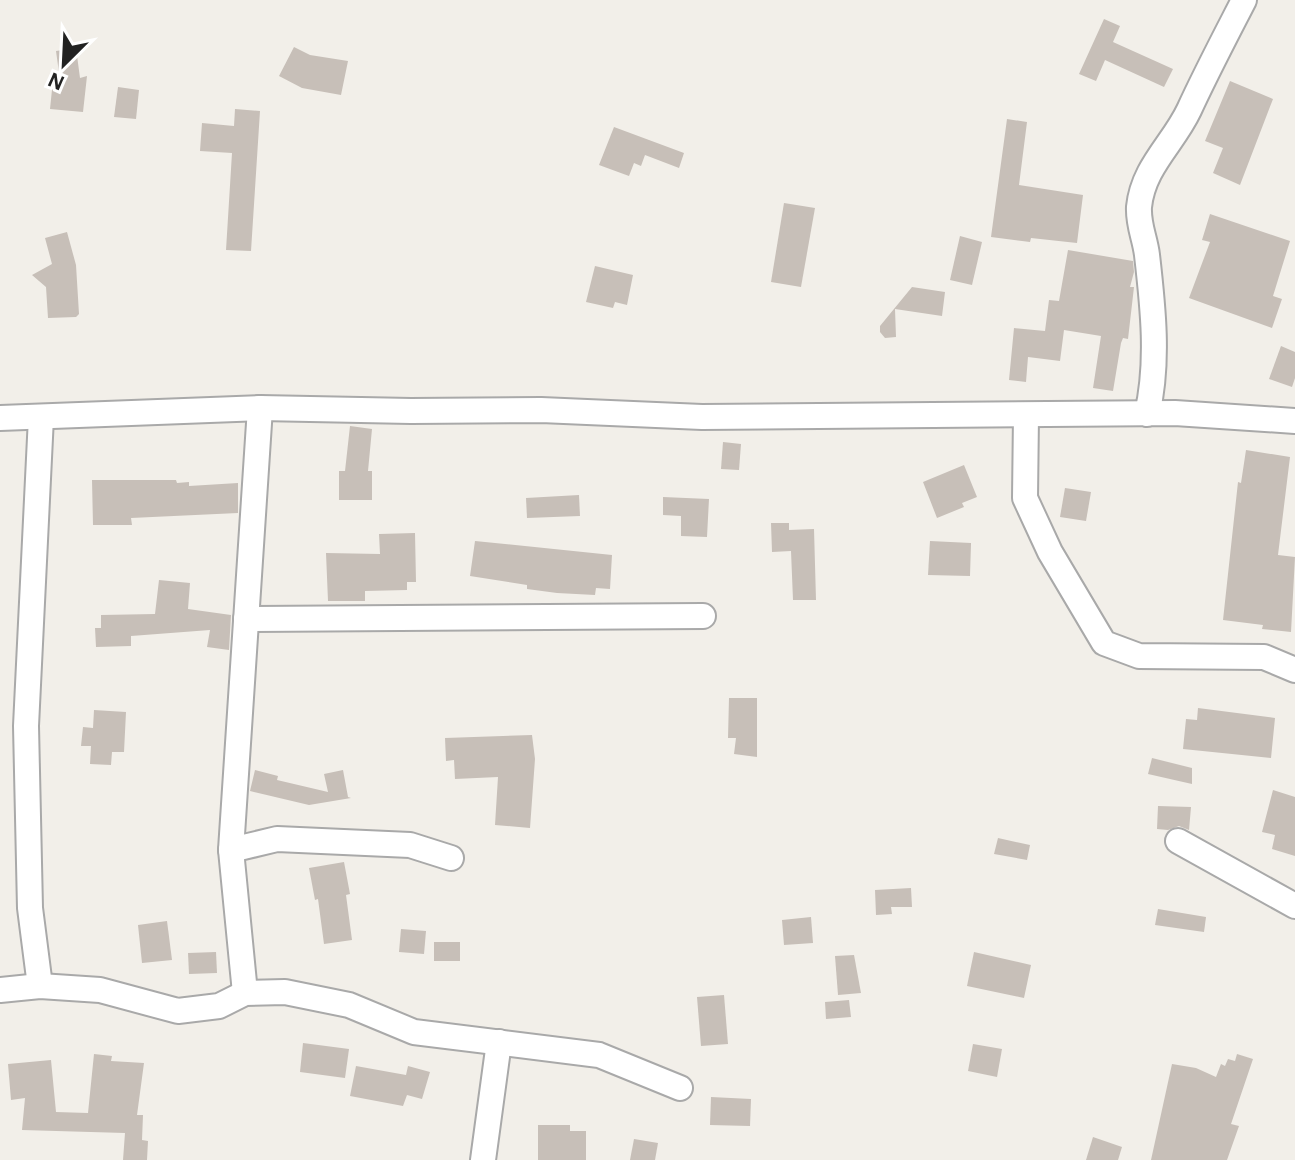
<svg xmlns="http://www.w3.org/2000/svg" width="1295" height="1160" font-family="'Alegreya Sans',sans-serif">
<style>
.building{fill:#c7bfb8}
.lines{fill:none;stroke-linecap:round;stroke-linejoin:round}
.minor-casing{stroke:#a9a9a9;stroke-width:28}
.minor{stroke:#fff;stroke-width:24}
</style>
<rect width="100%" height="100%" fill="#f2efe9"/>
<!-- building -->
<g class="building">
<polygon points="1104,19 1120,26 1113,42 1173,69 1164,87 1105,60 1096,81 1079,74"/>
<polygon points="294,47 310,55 348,61 341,95 302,88 279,76"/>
<polygon points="76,48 80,78 87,76 83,112 50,109 53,80 60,80 56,51"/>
<polygon points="1230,81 1273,99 1240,185 1213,173 1223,148 1205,141"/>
<polygon points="118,87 139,90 136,119 114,117"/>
<polygon points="235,109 260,111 251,251 226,250 232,153 200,151 202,123 234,126"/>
<polygon points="1007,119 1027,122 1019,185 1083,195 1077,243 1031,238 1030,242 991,237"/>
<polygon points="614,127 684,153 679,168 645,155 641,166 634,163 629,176 599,165"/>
<polygon points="784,203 815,208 801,287 771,282"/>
<polygon points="1210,214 1290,241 1273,296 1282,299 1272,328 1189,298 1210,242 1202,240"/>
<polygon points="67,232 76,265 79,314 76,317 48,318 46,287 32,275 52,264 45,238"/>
<polygon points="960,236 982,242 972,285 950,280"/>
<polygon points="1068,250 1133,261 1134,272 1130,287 1134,287 1128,339 1123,338 1121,343 1113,391 1093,388 1101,336 1064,330 1060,361 1028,357 1026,382 1009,380 1014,328 1045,331 1049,300 1059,301"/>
<polygon points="595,266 633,275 627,305 615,302 613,308 586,302"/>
<polygon points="912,287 945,292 942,316 895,309 896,337 885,338 880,332 880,326"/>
<polygon points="1281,346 1295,352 1295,378 1292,387 1269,379"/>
<polygon points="350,426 372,429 368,471 372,471 372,500 339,500 339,471 345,471"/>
<polygon points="723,442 741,444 739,470 721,469"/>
<polygon points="1246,450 1290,457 1278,555 1295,557 1291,632 1262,629 1263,625 1223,620 1238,482 1241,483"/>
<polygon points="964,465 977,497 962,503 964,507 937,518 923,482"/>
<polygon points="92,480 176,480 177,483 189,482 189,486 238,483 238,513 131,518 132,525 93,525"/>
<polygon points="1065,488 1091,492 1086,521 1060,517"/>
<polygon points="579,495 580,516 527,518 526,498"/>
<polygon points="663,497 709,499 707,537 681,536 681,516 663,515"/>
<polygon points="771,523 789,523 789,530 814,529 816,600 793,600 791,551 772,552"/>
<polygon points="415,533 416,582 407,582 407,590 365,591 365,601 328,601 326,553 380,554 379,534"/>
<polygon points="475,541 612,555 610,589 596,588 595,595 557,593 527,589 527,585 470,576"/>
<polygon points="930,541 971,543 970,576 928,575"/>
<polygon points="159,580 190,583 188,609 231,615 229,650 207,647 210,630 131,636 131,646 96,647 95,628 101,628 101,615 155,614"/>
<polygon points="729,698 757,698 757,757 734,754 736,738 728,738"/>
<polygon points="1198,708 1275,718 1271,758 1183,749 1186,719 1197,720"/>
<polygon points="94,710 126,712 124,752 112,752 111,765 90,764 91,746 81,746 83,727 93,728"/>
<polygon points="532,735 535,759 530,828 495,825 498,777 455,779 454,760 446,761 445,738"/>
<polygon points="1152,758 1192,768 1192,784 1148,774"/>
<polygon points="255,770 278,776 277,780 328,792 324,774 343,770 348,797 351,798 309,805 250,791"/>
<polygon points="1273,790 1295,797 1295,856 1272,849 1275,835 1262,832"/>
<polygon points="1158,806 1191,807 1189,830 1179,826 1168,830 1157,829"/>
<polygon points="998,838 1030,845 1027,860 994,854"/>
<polygon points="344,862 350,894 346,895 352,940 324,944 318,899 315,900 309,868"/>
<polygon points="911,888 912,907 891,907 892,914 876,915 875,890"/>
<polygon points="1158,909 1206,917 1204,932 1155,925"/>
<polygon points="811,917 813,943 784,945 782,920"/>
<polygon points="167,921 172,960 142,963 138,925"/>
<polygon points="401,929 426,931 424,954 399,952"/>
<rect x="434" y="942" width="26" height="19"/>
<polygon points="216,952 217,973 189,974 188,953"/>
<polygon points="974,952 1031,965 1024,998 967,986"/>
<polygon points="854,955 861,993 838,995 835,956"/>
<polygon points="724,995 728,1044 701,1046 697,997"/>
<polygon points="849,1000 851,1017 826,1019 825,1002"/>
<polygon points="303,1043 349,1049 345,1078 300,1072"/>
<polygon points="973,1044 1002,1049 997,1077 968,1071"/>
<polygon points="94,1054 112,1056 111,1061 144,1063 137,1115 143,1115 142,1140 148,1141 147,1160 123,1160 125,1133 22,1130 25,1098 11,1100 8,1064 51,1060 56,1112 88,1113"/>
<polygon points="1237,1054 1253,1059 1231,1124 1239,1126 1227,1160 1151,1160 1172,1064 1196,1068 1216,1077 1221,1064 1225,1066 1228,1059 1235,1061"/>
<polygon points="356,1066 406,1075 408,1066 430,1072 422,1099 407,1095 403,1106 350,1096"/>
<polygon points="711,1097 751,1099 750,1126 710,1125"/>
<polygon points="538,1125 570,1125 570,1131 586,1131 586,1160 538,1160"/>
<polygon points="1093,1137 1122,1147 1118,1160 1086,1160"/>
<polygon points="634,1139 658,1143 655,1160 630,1160"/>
</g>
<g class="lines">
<defs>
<g id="minor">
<path d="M 1147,414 C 1159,363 1153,307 1147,255 C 1145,238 1138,225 1139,207 C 1143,167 1173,144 1189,110 C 1206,73 1225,37 1244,0"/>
<polyline points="1026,415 1025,498 1050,552 1104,643 1139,656 1264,657 1295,670"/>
<polyline points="0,418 260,408 411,411 541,410 702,417 1175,413 1295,421"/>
<polyline points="246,619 703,616"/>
<polyline points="1178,841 1295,906"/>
<polyline points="231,850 277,839 410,845 451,858"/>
<polyline points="40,986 30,908 26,726 41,417"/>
<polyline points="0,990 40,986 100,990 178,1011 219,1006 245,993 285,992 349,1005 414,1032 599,1055 680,1088"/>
<polyline points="245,993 231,850 260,408"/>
<polyline points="483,1160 499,1042"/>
</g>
</defs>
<!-- minor casing -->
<use href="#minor" class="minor-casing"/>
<!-- minor -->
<use href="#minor" class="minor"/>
</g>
<!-- north arrow -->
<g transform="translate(64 64) rotate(204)" stroke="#ffffff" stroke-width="6" paint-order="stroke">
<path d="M0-6L14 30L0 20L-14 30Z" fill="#222222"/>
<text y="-12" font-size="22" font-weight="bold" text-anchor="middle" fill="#222222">N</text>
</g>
</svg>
